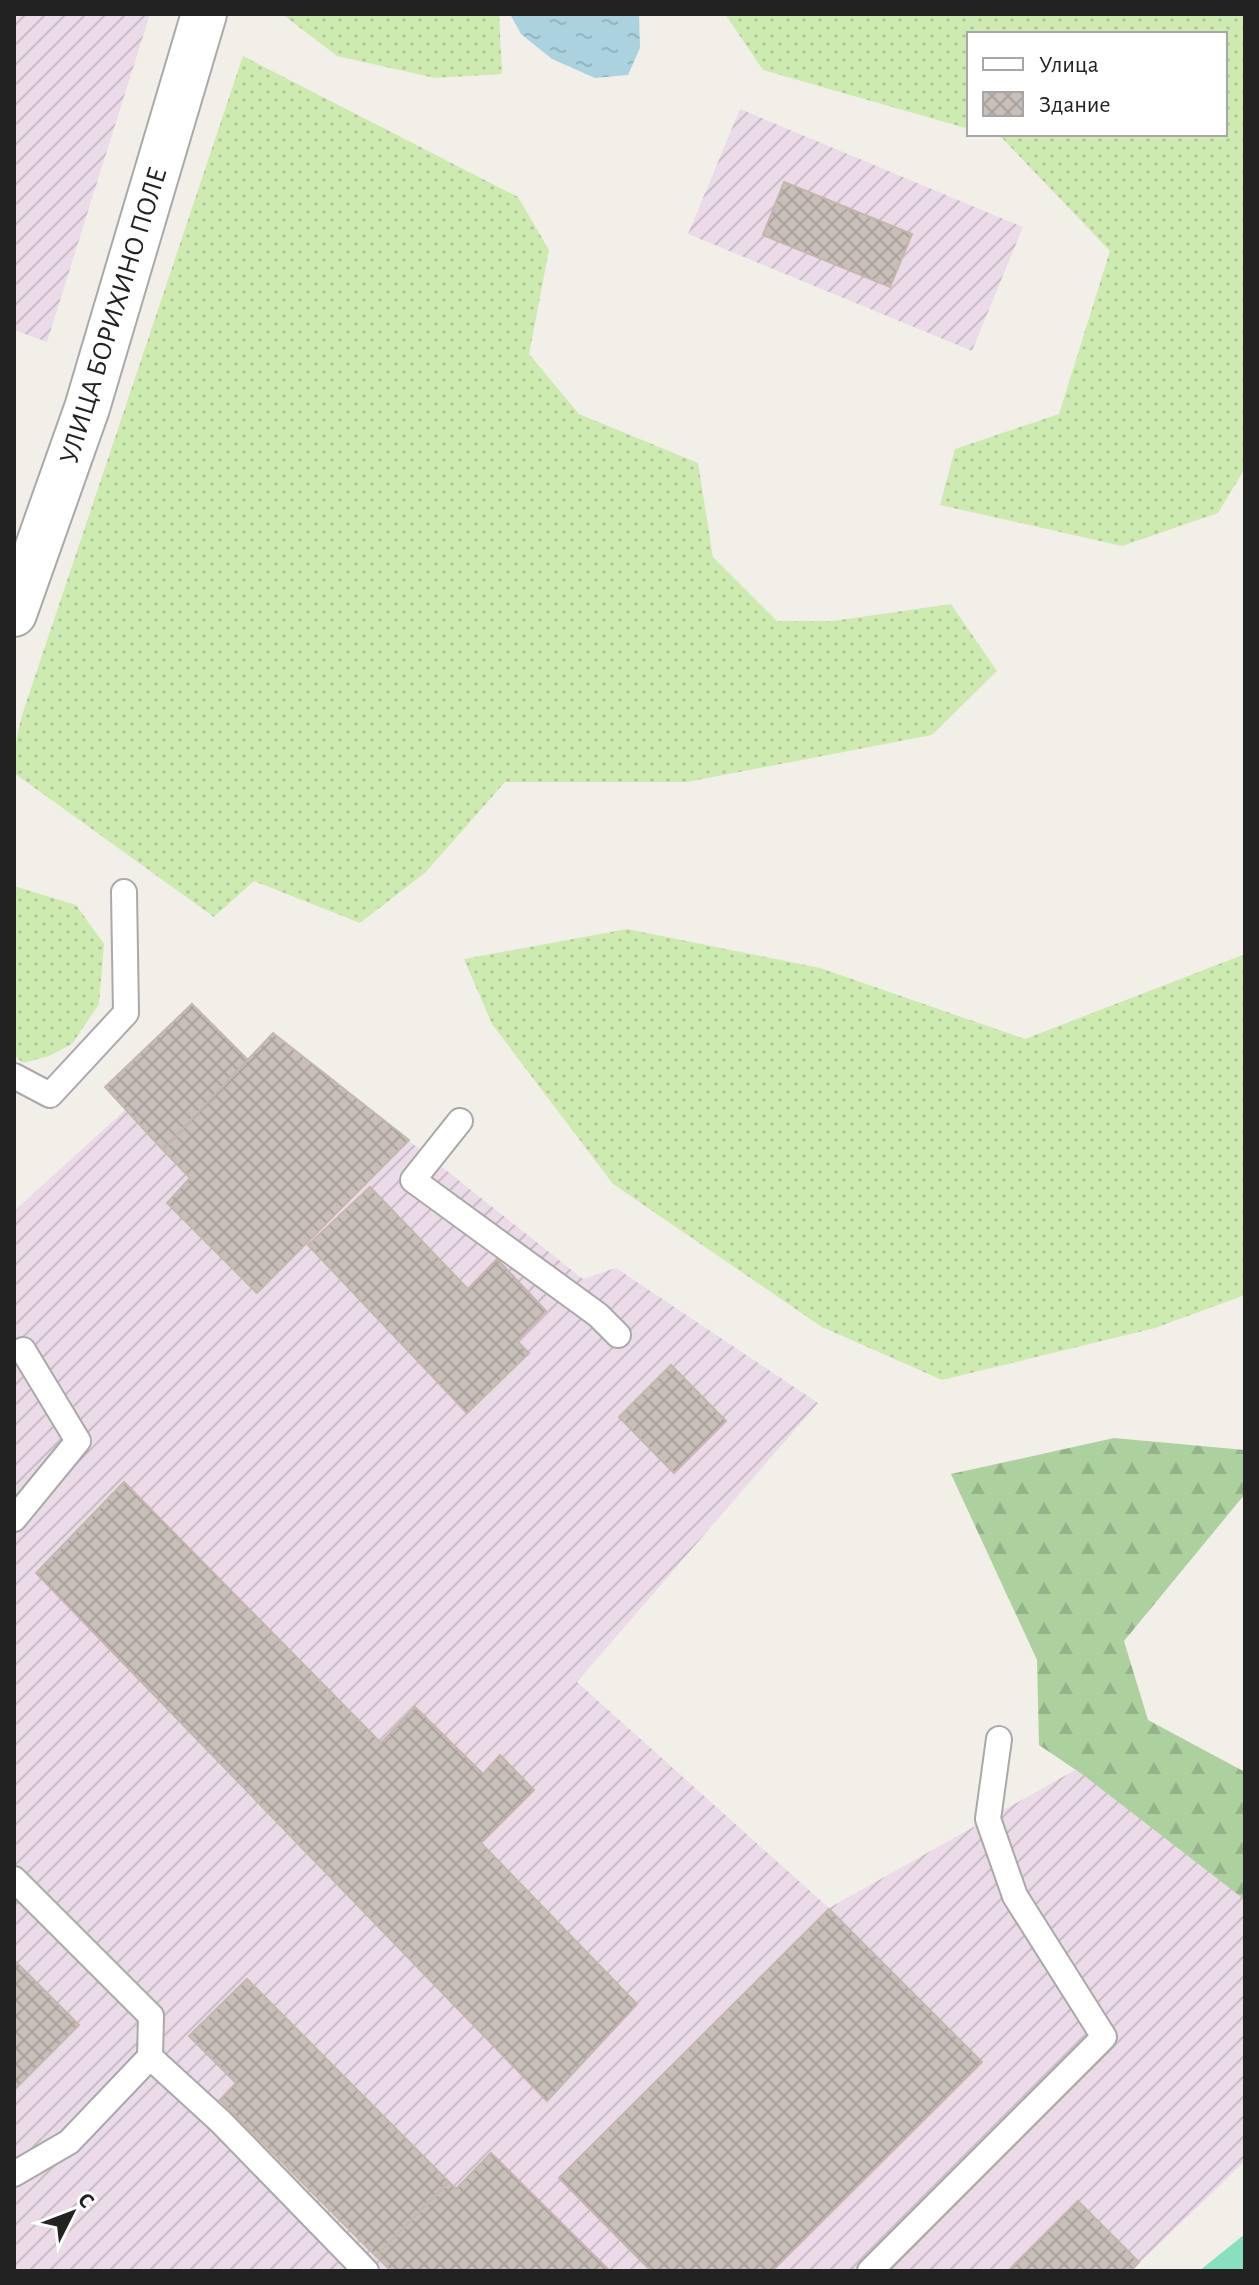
<svg xmlns="http://www.w3.org/2000/svg" width="1259" height="2285" font-family="'Alegreya Sans',sans-serif">
<style>
.industrial{fill:url(#industrial-furrows)}
.grass{fill:url(#grass-dots)}
.forest{fill:url(#forest-firs)}
.pitch{fill:#88e0be}
.water{fill:url(#water-ripples)}
.building{fill:url(#building-cross-hatch);stroke:#c4b6ab;stroke-width:2}
.lines{fill:none;stroke-linecap:round;stroke-linejoin:round}
.service-casing{stroke:#a9a9a9;stroke-width:28}
.minor-casing{stroke:#a9a9a9;stroke-width:48}
.service{stroke:#fff;stroke-width:24}
.minor{stroke:#fff;stroke-width:44}
.labels{text-anchor:middle;stroke-width:6;stroke-linejoin:round;paint-order:stroke}
.street-label{font-size:28px;fill:#222;stroke:#fff}
</style>
<defs>
<pattern id="industrial-furrows" width="10" height="10" patternUnits="userSpaceOnUse" patternTransform="scale(2)"><rect width="10" height="10" fill="#ebdbe8"/><path d="M-1 1l2-2M0 10L10 0M9 11l2-2" fill="none" stroke="#c9bcc7"/></pattern>
<pattern id="grass-dots" width="8" height="8" patternUnits="userSpaceOnUse" patternTransform="scale(2)"><rect width="8" height="8" fill="#cdebb0"/><path d="M2 2h.1M6 6h.1" fill="none" stroke="#b0c997" stroke-width="1.8" stroke-linecap="round"/></pattern>
<pattern id="forest-firs" width="22" height="20" patternUnits="userSpaceOnUse" patternTransform="scale(2)"><rect width="22" height="20" fill="#add19e"/><path d="M5 1l3.5 6h-7zM16 11l3.5 6h-7z" fill="#95b388"/></pattern>
<pattern id="water-ripples" width="26" height="14" patternUnits="userSpaceOnUse" patternTransform="scale(2)"><rect width="26" height="14" fill="#aad3df"/><path d="M2 4q2-2 4 0t4 0M15 11q2-2 4 0t4 0" fill="none" stroke="#92b5bf"/></pattern>
<pattern id="building-cross-hatch" width="8" height="8" patternUnits="userSpaceOnUse" patternTransform="scale(2)"><rect width="8" height="8" fill="#c7bfb8"/><path d="M0 0l8 8M0 8l8-8" fill="none" stroke="#aba49e"/></pattern>
</defs>
<rect width="100%" height="100%" fill="#f2efe9"/>
<!-- industrial -->
<g class="industrial">
<polygon points="14,14 150,14 47,342 14,330"/>
<polygon points="740,109 1023,227 972,351 688,234"/>
<polygon points="192,1004 248,1059 273,1033 583,1279 616,1268 818,1403 577,1682 829,1908 1084,1765 1245,1888 1245,2161 1131,2271 14,2271 14,1211 125,1110 105,1087"/>
</g>
<!-- grass -->
<g class="grass">
<polygon points="282,14 499,14 502,74 435,78 337,56"/>
<polygon points="725,14 1245,14 1245,468 1218,513 1122,546 940,505 955,449 1059,414 1110,251 1002,138 987,134 1225,134 1225,34 969,34 969,129 763,70"/>
<polygon points="243,56 518,197 549,250 529,354 579,414 698,463 713,557 777,621 833,621 951,604 997,671 932,735 687,782 505,782 426,872 360,923 254,881 214,917 14,773 14,751 21,718"/>
<polygon points="14,886 76,905 104,944 99,1004 72,1044 49,1056 23,1063 14,1055"/>
<polygon points="627,929 820,968 1025,1039 1245,954 1245,1295 1155,1328 942,1380 822,1327 613,1184 492,1024 464,959"/>
</g>
<!-- forest -->
<polygon class="forest" points="1114,1438 1245,1450 1245,1494 1124,1641 1148,1720 1245,1772 1245,1900 1082,1774 1039,1745 1037,1660 951,1474"/>
<!-- pitch -->
<polygon class="pitch" points="1245,2234 1245,2271 1199,2271"/>
<!-- water -->
<polygon class="water" points="510,14 639,14 640,48 628,75 595,78 552,59 521,34"/>
<!-- building -->
<g class="building">
<polygon points="784,182 912,234 890,287 763,235"/>
<polygon points="192,1004 248,1060 163,1150 105,1087"/>
<polygon points="273,1033 409,1140 257,1293 167,1203 190,1178 163,1150"/>
<polygon points="370,1187 468,1289 497,1259 546,1311 517,1341 529,1353 467,1413 308,1245"/>
<polygon points="671,1365 726,1421 674,1473 619,1417"/>
<polygon points="124,1482 381,1743 415,1707 483,1774 500,1755 534,1790 481,1843 637,2004 547,2101 36,1573"/>
<polygon points="829,1909 982,2062 772,2271 651,2271 559,2178"/>
<polygon points="14,1960 79,2025 14,2090"/>
<polygon points="247,1979 449,2182 376,2256 220,2100 236,2083 189,2036"/>
<polygon points="491,2153 610,2271 391,2271 376,2256 449,2182 456,2189"/>
<polygon points="1078,2201 1139,2262 1131,2271 1008,2271"/>
</g>
<g class="lines">
<defs>
<g id="service">
<polyline points="14,1076 50,1095 126,1013 124,892"/>
<polyline points="460,1121 413,1180 598,1315 618,1335"/>
<polyline points="14,1519 78,1441 23,1350"/>
<polyline points="14,1879 151,2016 150,2057 69,2142 14,2174"/>
<polyline points="150,2057 221,2122 366,2271"/>
<polyline points="870,2271 1104,2037 1015,1896 988,1819 999,1739"/>
</g>
<polyline id="minor" points="14,614 87,408 204,14"/>
</defs>
<!-- service casing -->
<use href="#service" class="service-casing"/>
<!-- minor casing -->
<use href="#minor" class="minor-casing"/>
<!-- service -->
<use href="#service" class="service"/>
<!-- minor -->
<use href="#minor" class="minor"/>
</g>
<g class="labels">
<!-- street labels -->
<g class="street-label">
<text transform="translate(112 315) rotate(-73)" y="10">УЛИЦА БОРИХИНО ПОЛЕ</text>
</g>
</g>
<!-- border -->
<rect width="1259" height="2285" fill="none" stroke="#222222" stroke-width="32"/>
<!-- legend -->
<rect x="967" y="32" width="260" height="104" fill="#ffffff" stroke="#a7a7a7" stroke-width="2"/>
<rect x="983" y="58" width="40" height="12" fill="#ffffff" stroke="#a7a7a7" stroke-width="2"/>
<text x="1039" y="72" font-size="24" fill="#222222">Улица</text>
<rect x="983" y="92" width="40" height="24" fill="url(#building-cross-hatch)" stroke="#a7a7a7" stroke-width="2"/>
<text x="1039" y="112" font-size="24" fill="#222222">Здание</text>
<!-- north arrow -->
<g transform="translate(72 2213) rotate(48)" stroke="#ffffff" stroke-width="6" paint-order="stroke">
<path d="M0-6L14 30L0 20L-14 30Z" fill="#222222"/>
<text y="-12" font-size="22" font-weight="bold" text-anchor="middle" fill="#222222">С</text>
</g>
</svg>
